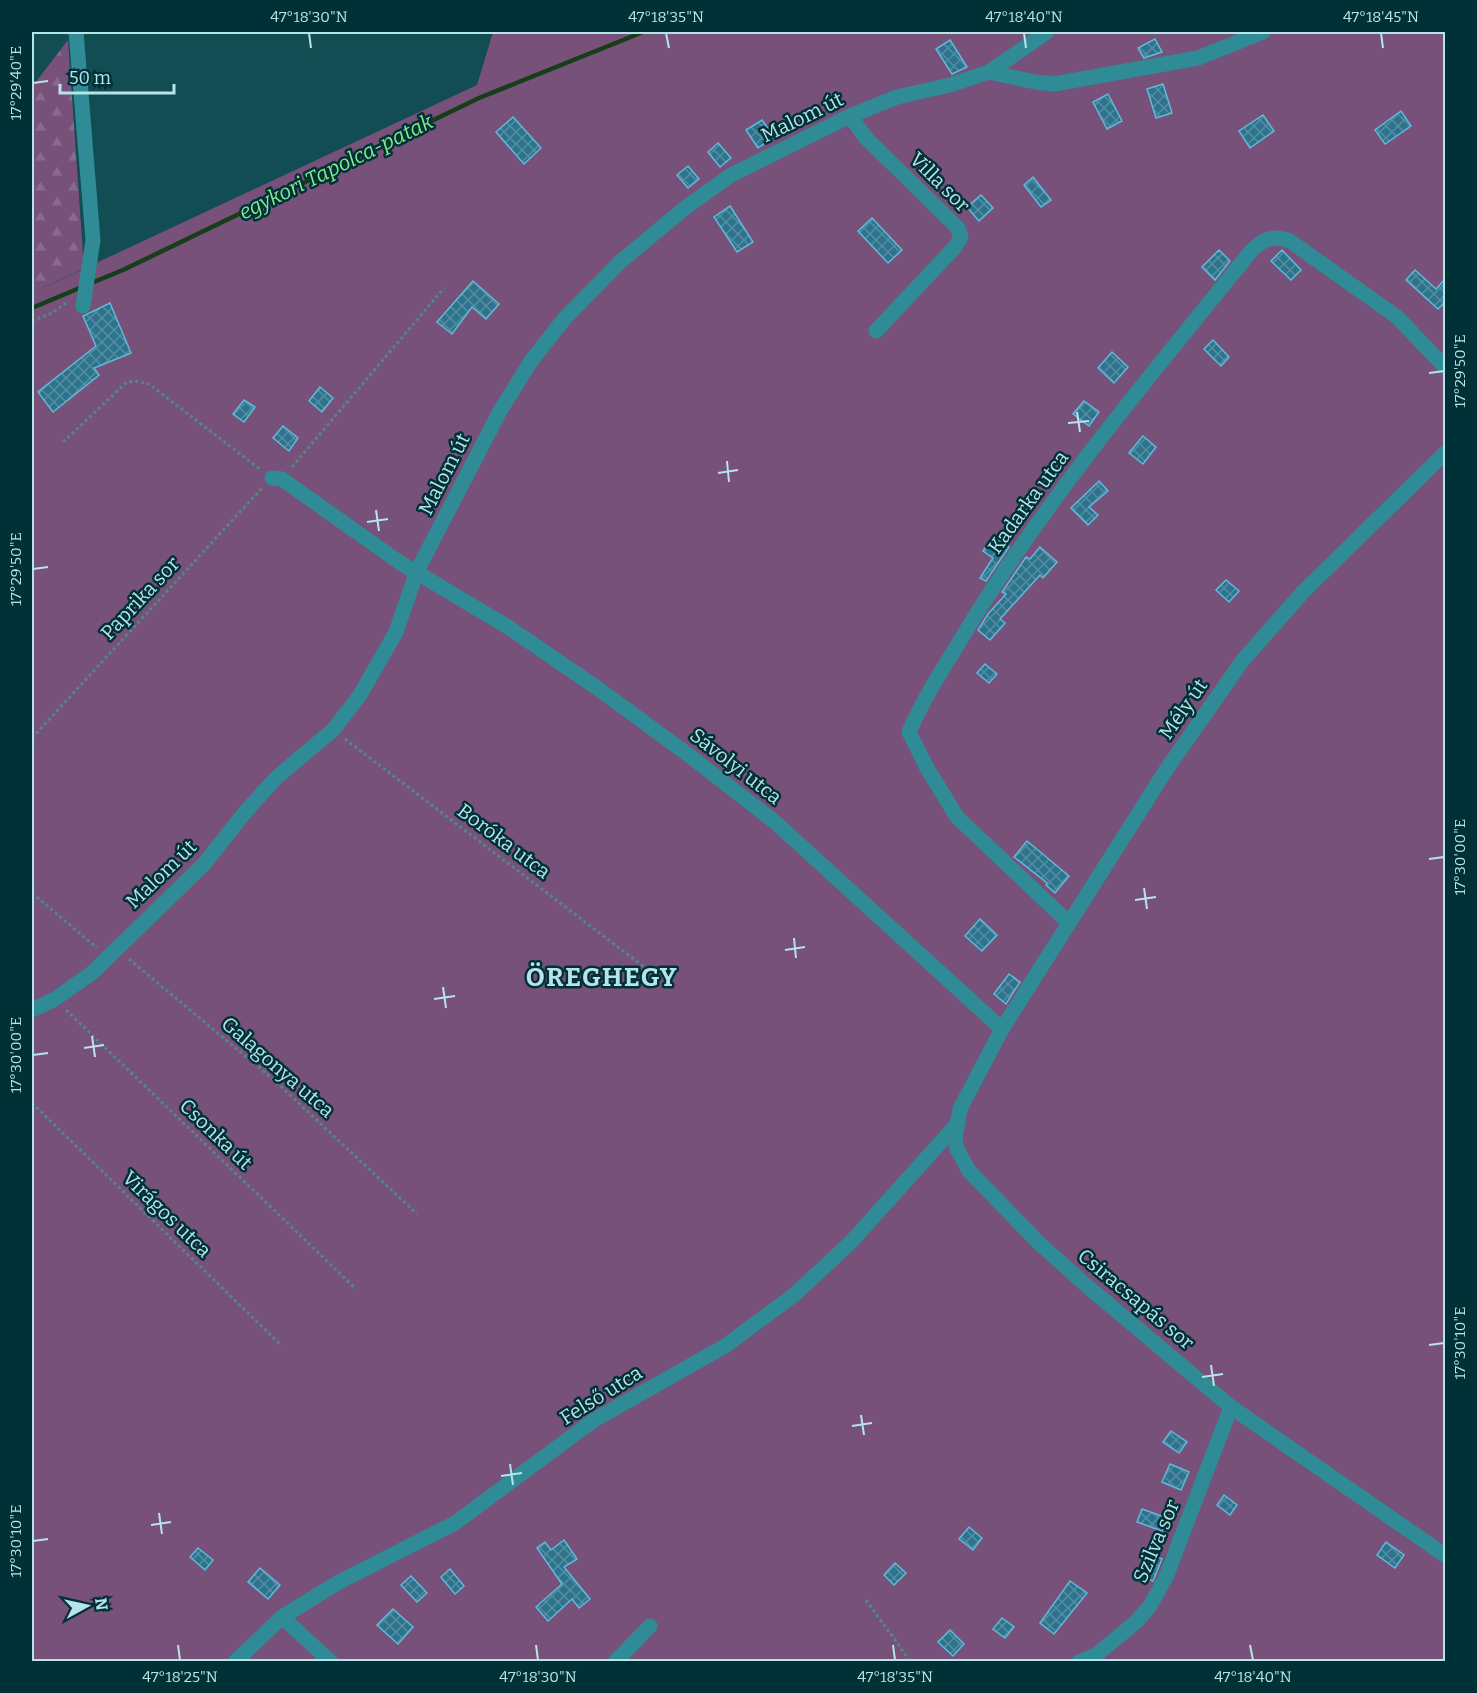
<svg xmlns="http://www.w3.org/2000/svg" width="1477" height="1693" font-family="Bitter,serif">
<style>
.forest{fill:url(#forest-firs)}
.green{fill:#78517a}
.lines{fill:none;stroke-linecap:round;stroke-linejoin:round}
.stream{stroke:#153e19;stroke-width:4.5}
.building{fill:url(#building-cross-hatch);stroke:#60b9db;stroke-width:1.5}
.path{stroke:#50878c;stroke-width:3;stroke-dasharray:3 3;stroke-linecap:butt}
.minor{stroke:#2f8c96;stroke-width:15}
.ticks{fill:none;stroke:#b5e4e9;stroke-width:2}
.labels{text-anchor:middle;stroke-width:5;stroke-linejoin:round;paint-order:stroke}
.street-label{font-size:20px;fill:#b5e4e9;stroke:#003136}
.water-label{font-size:21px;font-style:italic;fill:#85ea8b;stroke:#003136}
.district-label{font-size:26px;font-weight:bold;letter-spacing:1.5px;fill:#b5e4e9;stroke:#003136}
.neatline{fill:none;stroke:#b5e4e9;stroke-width:2}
.ticks-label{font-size:15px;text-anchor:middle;fill:#b5e4e9}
</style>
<defs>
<pattern id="forest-firs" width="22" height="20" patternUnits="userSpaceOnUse" patternTransform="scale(1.5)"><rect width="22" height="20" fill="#78517a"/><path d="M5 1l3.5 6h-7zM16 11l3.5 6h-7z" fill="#896a8d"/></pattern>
<pattern id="building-cross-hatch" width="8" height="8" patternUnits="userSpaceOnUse" patternTransform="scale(1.5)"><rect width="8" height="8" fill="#2e738c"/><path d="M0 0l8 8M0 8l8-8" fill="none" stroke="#538da2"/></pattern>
</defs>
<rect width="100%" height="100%" fill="#114d53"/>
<!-- forest -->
<polygon class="forest" points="68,40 84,268 32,293 32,87"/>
<!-- green -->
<polygon class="green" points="493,32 1445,32 1445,1661 32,1662 32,293 477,85"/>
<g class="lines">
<!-- stream -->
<g class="stream">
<polyline points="89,284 123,270 479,98 643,32"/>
<polyline points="32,308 82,287"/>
</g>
</g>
<!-- building -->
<g class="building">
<polygon points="1155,39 1162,52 1144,58 1138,48"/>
<polygon points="950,40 967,67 952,74 936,49"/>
<polygon points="1163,84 1172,113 1156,118 1147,89"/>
<polygon points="1108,94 1122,121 1107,129 1093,102"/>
<polygon points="1401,111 1411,126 1385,144 1375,130"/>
<polygon points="1263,115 1274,131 1250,148 1239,131"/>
<polygon points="513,117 541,148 524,164 496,132"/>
<polygon points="762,120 774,137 758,148 746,130"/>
<polygon points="718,143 731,158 720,167 708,152"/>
<polygon points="688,166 699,179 688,188 677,175"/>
<polygon points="1033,177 1051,200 1041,207 1024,185"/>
<polygon points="981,195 993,208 979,221 967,207"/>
<polygon points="730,206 753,242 737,252 714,217"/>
<polygon points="872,218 902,250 888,263 858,231"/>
<polygon points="1219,250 1230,261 1215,280 1202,267"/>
<polygon points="1282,250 1301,270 1291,280 1271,261"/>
<polygon points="1415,270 1436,289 1446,278 1446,301 1438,309 1406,280"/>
<polygon points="473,281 499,304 486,319 472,307 452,334 437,322"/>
<polygon points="110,303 131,353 94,368 99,375 53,412 38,392 96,346 83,316"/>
<polygon points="1213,340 1229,357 1221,366 1204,349"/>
<polygon points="1112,352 1128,367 1114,383 1098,368"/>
<polygon points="320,387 333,398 322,412 309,401"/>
<polygon points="244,400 255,407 244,422 233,414"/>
<polygon points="1084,401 1099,412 1089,426 1073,414"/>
<polygon points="283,426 298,438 289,451 273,438"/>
<polygon points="1143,436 1156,447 1143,464 1129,453"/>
<polygon points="1099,481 1108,491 1089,507 1098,515 1088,525 1071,508"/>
<polygon points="993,536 1009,547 986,581 980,578 993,558 983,551"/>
<polygon points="1040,547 1057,562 1043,578 1040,575 1000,619 1005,623 990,640 978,630 988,614 1006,594 1002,592 1026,557 1030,559"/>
<polygon points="1226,580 1239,591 1229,602 1216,590"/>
<polygon points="985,664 997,674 989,683 977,673"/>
<polygon points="1027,841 1069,876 1055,893 1046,885 1047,883 1014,857"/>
<polygon points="980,919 997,935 982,951 965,936"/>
<polygon points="1009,974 1020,982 1006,1004 994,994"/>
<polygon points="1171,1431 1187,1442 1179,1453 1163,1442"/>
<polygon points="1170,1464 1189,1472 1181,1490 1162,1482"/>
<polygon points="1224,1495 1237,1505 1230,1515 1217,1505"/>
<polygon points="1142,1509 1167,1518 1162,1531 1137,1522"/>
<polygon points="969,1527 982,1538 973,1550 959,1539"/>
<polygon points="564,1540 577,1559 564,1567 590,1599 579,1608 572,1599 548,1621 536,1607 562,1584 537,1548 545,1542 551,1550"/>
<polygon points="1386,1542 1404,1555 1395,1568 1377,1555"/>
<polygon points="198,1548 213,1560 205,1570 190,1557"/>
<polygon points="1147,1553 1162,1559 1153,1581 1138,1575"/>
<polygon points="895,1563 906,1573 894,1585 884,1575"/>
<polygon points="260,1568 280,1585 268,1599 248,1582"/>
<polygon points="450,1569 464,1586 455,1594 441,1577"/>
<polygon points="411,1576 427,1593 417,1602 401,1585"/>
<polygon points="1070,1581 1087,1593 1054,1634 1040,1623"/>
<polygon points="393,1609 413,1627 398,1644 377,1625"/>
<polygon points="1002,1618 1014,1627 1005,1638 993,1629"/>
<polygon points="950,1630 964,1644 953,1656 938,1642"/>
</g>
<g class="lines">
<!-- path -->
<g class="path">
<polyline points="32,321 52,313 69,301"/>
<polyline points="63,442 127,382 137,381 149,384 261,470"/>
<polyline points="292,467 444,288"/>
<polyline points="32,738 262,488"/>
<polyline points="345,739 656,976"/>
<polyline points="32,893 97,948"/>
<polyline points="129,959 274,1080 417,1214"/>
<polyline points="66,1010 356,1289"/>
<polyline points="32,1103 282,1346"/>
<polyline points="866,1600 911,1662"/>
</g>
<!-- minor -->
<g class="minor">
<polyline points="76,32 93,240 83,306"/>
<polyline points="989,72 1035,82 1054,84 1198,58 1263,32"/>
<polyline points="850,116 866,138 958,228 961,237 955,247 876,331"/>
<polyline points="1446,452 1303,592 1243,660 1166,770 1002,1029 960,1109 955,1138 957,1149 969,1171 1040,1244 1087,1286 1231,1407 1446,1556"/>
<polyline points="272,478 282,479 399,562 508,627 600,690 690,756 775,822 1002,1029"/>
<path d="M 1069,923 L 957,817 L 927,768 L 909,732 C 926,693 950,658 972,621 C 1054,489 1155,370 1252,250 C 1264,238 1275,235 1290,241 L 1397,317 L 1446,368"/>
<polyline points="32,1010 55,999 93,972 204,864 246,811 277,777 333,730 360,695 396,632 417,571 500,411 531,361 565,318 620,262 685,208 731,175 850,116 897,97 950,85 989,72 1047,32"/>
<polyline points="282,1617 331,1662"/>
<polyline points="235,1662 282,1617 339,1582 455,1523 594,1420 725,1346 794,1295 851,1242 957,1124"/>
<polyline points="615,1662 650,1626"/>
<polyline points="1079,1662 1096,1655 1136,1622 1150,1606 1166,1577 1231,1407"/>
</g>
</g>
<!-- ticks -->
<path class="ticks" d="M 309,33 L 311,48M 666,33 L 669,48M 1024,33 L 1026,48M 1381,33 L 1383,48M 33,83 L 48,81M 1429,373 L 1444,371M 1077,412 L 1080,432M 1068,423 L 1089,421M 727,461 L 729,482M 718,473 L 738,470M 376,510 L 379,531M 367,522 L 388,519M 33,569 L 48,567M 1429,859 L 1444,857M 1144,888 L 1147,909M 1135,900 L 1156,897M 794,938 L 796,958M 785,950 L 805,947M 443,987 L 446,1008M 434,999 L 455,996M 92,1036 L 95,1057M 84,1048 L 104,1045M 33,1055 L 48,1053M 1429,1345 L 1444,1343M 1211,1365 L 1214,1386M 1202,1377 L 1223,1374M 861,1415 L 864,1435M 852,1426 L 872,1423M 510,1464 L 513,1485M 501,1476 L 522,1473M 159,1513 L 162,1534M 151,1525 L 171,1522M 33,1541 L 48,1539M 178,1645 L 180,1660M 536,1645 L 538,1660M 893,1645 L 895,1660M 1250,1645 L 1253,1660"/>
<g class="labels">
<!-- street labels -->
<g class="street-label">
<text transform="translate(802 117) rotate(-26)" y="7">Malom út</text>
<text transform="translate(940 182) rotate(45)" y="7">Villa sor</text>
<text transform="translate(444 474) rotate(-63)" y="7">Malom út</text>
<text transform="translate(1028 502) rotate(-54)" y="7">Kadarka utca</text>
<text transform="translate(140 598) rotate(-47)" y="7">Paprika sor</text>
<text transform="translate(1183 709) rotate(-55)" y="7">Mély út</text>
<text transform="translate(736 766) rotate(38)" y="7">Sávolyi utca</text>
<text transform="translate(504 841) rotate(37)" y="7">Boróka utca</text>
<text transform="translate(161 874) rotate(-44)" y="7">Malom út</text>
<text transform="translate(278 1067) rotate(41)" y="7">Galagonya utca</text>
<text transform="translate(216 1134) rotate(44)" y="7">Csonka út</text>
<text transform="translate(167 1214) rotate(44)" y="7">Virágos utca</text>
<text transform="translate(1136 1299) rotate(40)" y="7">Csiracsapás sor</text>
<text transform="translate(601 1395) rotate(-32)" y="7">Felső utca</text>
<text transform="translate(1156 1541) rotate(-67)" y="7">Szilva sor</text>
</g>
<!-- water labels -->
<g class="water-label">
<text transform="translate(336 167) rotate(-26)" y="7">egykori Tapolca-patak</text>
</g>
<!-- district labels -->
<g class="district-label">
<text x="602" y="986">ÖREGHEGY</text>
</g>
</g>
<!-- border -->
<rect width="1477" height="1693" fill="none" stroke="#003136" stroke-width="66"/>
<!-- north arrow -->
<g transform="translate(87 1606) rotate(82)" stroke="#003136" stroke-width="4.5" paint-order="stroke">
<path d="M0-4.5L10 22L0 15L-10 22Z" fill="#b5e4e9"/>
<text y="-9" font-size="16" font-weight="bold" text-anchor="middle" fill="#b5e4e9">N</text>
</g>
<!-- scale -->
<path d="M60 84v9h114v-9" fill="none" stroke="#b5e4e9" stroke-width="3"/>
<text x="69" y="84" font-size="18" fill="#b5e4e9" stroke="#003136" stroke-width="4.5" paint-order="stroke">50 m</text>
<rect x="33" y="33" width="1411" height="1627" class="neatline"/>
<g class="ticks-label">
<text x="309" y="22">47°18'30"N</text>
<text x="666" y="22">47°18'35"N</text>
<text x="1024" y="22">47°18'40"N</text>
<text x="1381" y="22">47°18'45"N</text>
<text transform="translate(16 83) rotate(-90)" y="5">17°29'40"E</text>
<text transform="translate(1460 371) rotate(-90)" y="5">17°29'50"E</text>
<text transform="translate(16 569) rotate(-90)" y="5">17°29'50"E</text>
<text transform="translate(1460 857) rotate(-90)" y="5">17°30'00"E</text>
<text transform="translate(16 1055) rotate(-90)" y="5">17°30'00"E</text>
<text transform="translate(1460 1343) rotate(-90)" y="5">17°30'10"E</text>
<text transform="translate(16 1541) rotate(-90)" y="5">17°30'10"E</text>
<text x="180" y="1682">47°18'25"N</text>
<text x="538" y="1682">47°18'30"N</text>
<text x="895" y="1682">47°18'35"N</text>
<text x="1253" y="1682">47°18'40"N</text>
</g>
</svg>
